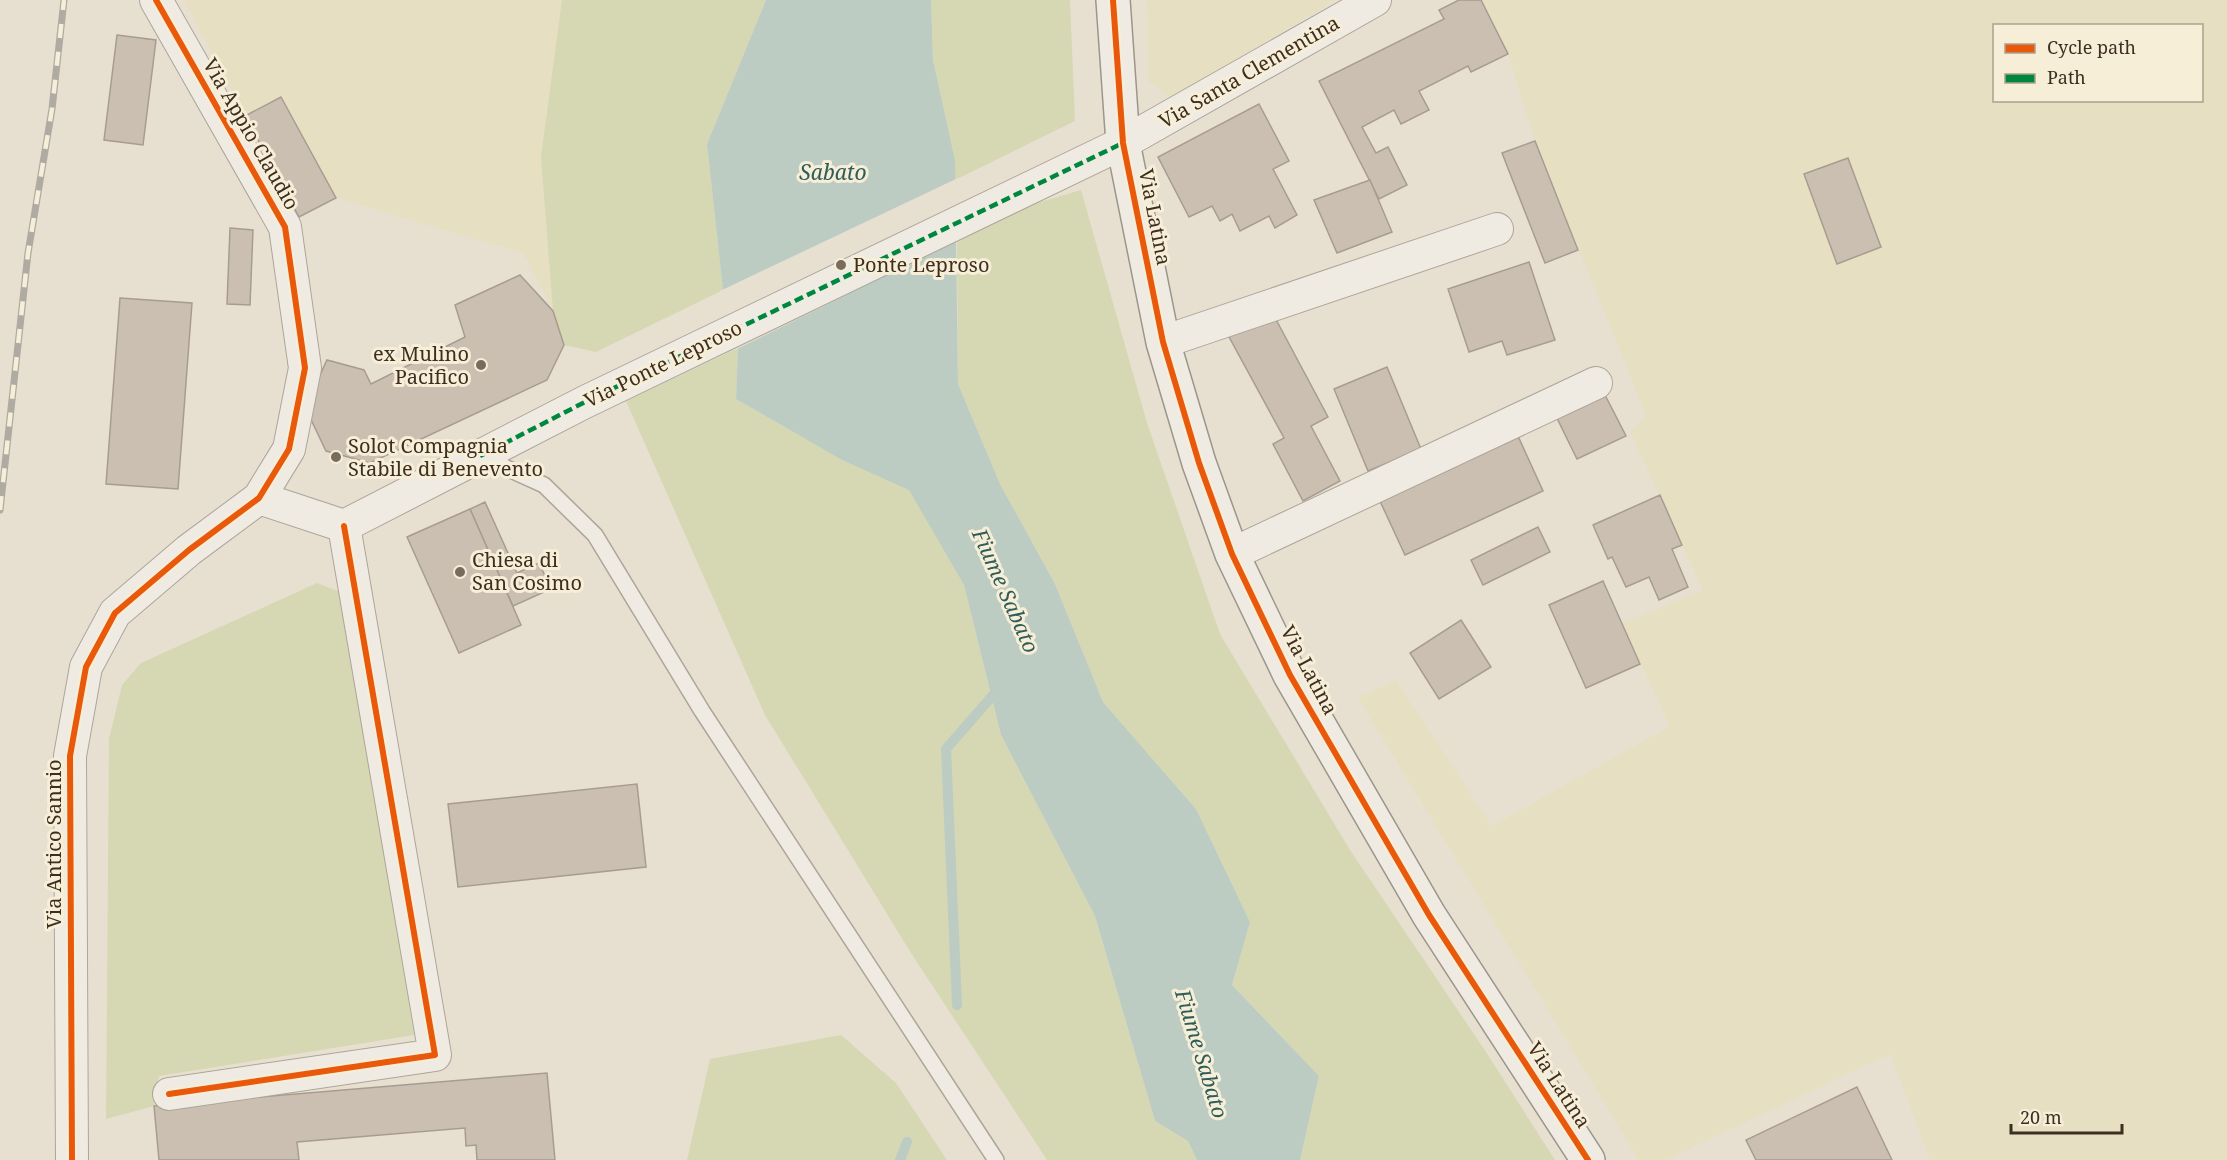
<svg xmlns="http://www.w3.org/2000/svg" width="2227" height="1160" font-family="'Noto Serif',serif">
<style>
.farmland{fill:#e6dfc2;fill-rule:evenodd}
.green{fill:#d6d7b3}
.water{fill:#bcccc2}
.pier{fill:#e7e0d1}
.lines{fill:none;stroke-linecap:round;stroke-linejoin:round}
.stream{stroke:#bcccc2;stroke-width:10}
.building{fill:#cbbfb2;stroke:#a89c90;stroke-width:1.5}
.lane-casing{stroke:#ada599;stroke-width:18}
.street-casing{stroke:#ada599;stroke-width:34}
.secondary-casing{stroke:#9c958a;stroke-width:36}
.lane{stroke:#efebe3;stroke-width:15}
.street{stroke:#efebe3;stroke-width:32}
.secondary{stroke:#efebe3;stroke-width:33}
.rail-casing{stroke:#afaaa2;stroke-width:7}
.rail{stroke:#f7eed8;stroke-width:4.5;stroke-dasharray:14;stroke-linecap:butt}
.quiet{stroke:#00873e;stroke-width:4.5;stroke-dasharray:9 4.5;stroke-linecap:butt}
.cycleway-casing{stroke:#f7eed8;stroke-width:10}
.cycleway{stroke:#e8590c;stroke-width:6}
.poi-dot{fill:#786c5e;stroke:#f7eed8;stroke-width:2}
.labels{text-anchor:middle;stroke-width:6;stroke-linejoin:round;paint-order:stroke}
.street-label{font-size:20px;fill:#3d2e20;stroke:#f7eed8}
.poi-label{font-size:20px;fill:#3d2e20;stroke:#f7eed8;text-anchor:start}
.water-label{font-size:21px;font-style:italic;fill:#2f5d5a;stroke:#f7eed8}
</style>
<rect width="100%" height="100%" fill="#e7e0d1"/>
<!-- farmland -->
<g class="farmland">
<polygon points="184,0 562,0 541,157 553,311 523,253 336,198 282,97 245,116"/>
<polygon points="1147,0 1336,0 1171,98 1148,81"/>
<path d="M 1481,0 L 2227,0 L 2227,1160 L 1930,1160 L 1890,1054 L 1666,1160 L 1639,1160 L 1358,698 L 1396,680 L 1492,826 L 1670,726 L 1622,624 L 1703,590 L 1630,432 L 1646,415 L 1535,141 L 1508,54 ZM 1994,26 L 2202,26 L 2202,100 L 1994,100 Z"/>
</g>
<!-- green -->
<g class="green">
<polygon points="562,0 766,0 707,144 723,290 596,352 564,345 553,311 541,157"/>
<polygon points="931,0 1070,0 1075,121 955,180 955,160 933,60"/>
<polygon points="1081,190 1147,423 1220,634 1350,850 1486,1052 1555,1160 1300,1160 1319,1076 1232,985 1250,922 1196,809 1103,702 1055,584 1000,484 958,384 957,240 1023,207"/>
<polygon points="738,348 736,399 842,460 909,489 964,585 1001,735 1095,916 1155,1121 1188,1141 1197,1160 1047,1160 911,953 765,715 626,401"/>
<polygon points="317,583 343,593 414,1035 159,1076 154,1106 106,1119 109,739 122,685 141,663"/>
<polygon points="841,1035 896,1083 947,1160 687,1160 710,1059"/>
</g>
<!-- water -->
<polygon class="water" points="766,0 931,0 933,60 955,160 958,384 1000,484 1055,584 1103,702 1196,809 1250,922 1232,985 1319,1076 1300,1160 1197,1160 1188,1141 1155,1121 1095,916 1001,735 964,585 909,490 842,460 736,399 738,348 723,290 707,144"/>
<!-- pier -->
<polygon class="pier" points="958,178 960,239 735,350 720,291"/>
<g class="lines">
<!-- stream -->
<g class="stream">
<polyline points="957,1005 946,749 1001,686"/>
<polyline points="900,1160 907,1142"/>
</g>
</g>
<!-- building -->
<g class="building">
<polygon points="1459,0 1481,0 1508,54 1471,72 1468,66 1419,91 1429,110 1401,124 1394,110 1362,127 1376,153 1388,147 1407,185 1379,199 1319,81 1444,19 1439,10"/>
<polygon points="117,35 156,40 143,145 104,140"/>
<polygon points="281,97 336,198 299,217 245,116"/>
<polygon points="1259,104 1289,161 1273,169 1297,215 1275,228 1269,216 1240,231 1232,214 1220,221 1212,206 1189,217 1158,157"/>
<polygon points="1535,141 1578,250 1545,263 1502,153"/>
<polygon points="1848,158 1881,247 1837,264 1804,174"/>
<polygon points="1370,180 1392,232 1337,253 1314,200"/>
<polygon points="230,228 253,230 250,305 227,304"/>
<polygon points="1529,262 1555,340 1507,355 1502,341 1469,352 1448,289"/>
<polygon points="520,275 553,311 564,345 547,380 370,463 326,451 305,407 327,360 364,370 371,384 465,337 455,305"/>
<polygon points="120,298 192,303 178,489 106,484"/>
<polygon points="1272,312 1328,417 1311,426 1340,481 1303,501 1273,444 1284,438 1228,335"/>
<polygon points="1387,367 1421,449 1368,471 1334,389"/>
<polygon points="1603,391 1626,436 1577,459 1555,414"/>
<polygon points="1518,436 1543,491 1405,555 1379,499"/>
<polygon points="1660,495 1682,545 1672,549 1688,587 1659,600 1649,577 1626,587 1612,557 1608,559 1593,525"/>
<polygon points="485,502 517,573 539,563 551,589 513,606 470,509"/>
<polygon points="470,509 521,625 459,653 407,537"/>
<polygon points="1538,527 1550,552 1483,585 1471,560"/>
<polygon points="1603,581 1640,664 1586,688 1549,605"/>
<polygon points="1461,620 1491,667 1439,699 1410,653"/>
<polygon points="637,784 646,867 458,887 448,804"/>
<polygon points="547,1073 555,1160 477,1160 476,1145 466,1146 465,1128 297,1142 299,1160 159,1160 154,1106"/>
<polygon points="1857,1087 1892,1160 1756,1160 1746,1140"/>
</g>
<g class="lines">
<defs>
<polyline id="lane" points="480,456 544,485 595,535 702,711 996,1160"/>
<g id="street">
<polyline points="1163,342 1497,229"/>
<polyline points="259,498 344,526 585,402 1123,143 1375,0"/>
<polyline points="1232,554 1596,383"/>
<polyline points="169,1094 435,1055 344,526"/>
<polyline points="72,1160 70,756 86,667 115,613 189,550 259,498 289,449 305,368 285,227 156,0"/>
</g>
<polyline id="secondary" points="1113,0 1123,143 1163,342 1199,463 1232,554 1290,675 1429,915 1588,1160"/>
</defs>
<!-- lane casing -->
<use href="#lane" class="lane-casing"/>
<!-- street casing -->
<use href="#street" class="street-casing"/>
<!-- secondary casing -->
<use href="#secondary" class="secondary-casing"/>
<!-- lane -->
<use href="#lane" class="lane"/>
<!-- street -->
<use href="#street" class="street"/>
<!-- secondary -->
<use href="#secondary" class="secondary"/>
<defs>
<polyline id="rail" points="0,510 28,253 52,109 64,0"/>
</defs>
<!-- rail casing -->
<use href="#rail" class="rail-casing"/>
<!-- rail -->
<use href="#rail" class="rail"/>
<!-- quiet -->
<polyline class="quiet" points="480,456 585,402 1123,143"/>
<defs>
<g id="cycleway">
<polyline points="1113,0 1123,143 1163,342 1199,463 1232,554 1290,675 1429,915 1588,1160"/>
<polyline points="169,1094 435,1055 344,526"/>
<polyline points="72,1160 70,756 86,667 115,613 189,550 259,498 289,449 305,368 285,227 156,0"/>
</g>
</defs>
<!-- cycleway casing -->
<use href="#cycleway" class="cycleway-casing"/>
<!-- cycleway -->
<use href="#cycleway" class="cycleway"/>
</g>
<!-- markers -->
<g class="poi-dot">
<circle cx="841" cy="265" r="6"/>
<circle cx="481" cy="365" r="6"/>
<circle cx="336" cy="457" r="6"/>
<circle cx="460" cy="572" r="6"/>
</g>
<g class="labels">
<!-- street labels -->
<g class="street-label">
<text transform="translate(1249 72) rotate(-30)" y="7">Via Santa Clementina</text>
<text transform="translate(251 134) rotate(60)" y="7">Via Appio Claudio</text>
<text transform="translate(1155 217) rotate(79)" y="7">Via Latina</text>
<text transform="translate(663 364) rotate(-26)" y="7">Via Ponte Leproso</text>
<text transform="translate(1309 670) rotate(62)" y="7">Via Latina</text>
<text transform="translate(54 844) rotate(-90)" y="7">Via Antico Sannio</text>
<text transform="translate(1559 1085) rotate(57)" y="7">Via Latina</text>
</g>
<!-- poi labels -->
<g class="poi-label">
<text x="853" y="272">Ponte Leproso</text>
<text x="469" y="361" text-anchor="end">ex Mulino<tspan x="469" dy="23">Pacifico</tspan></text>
<text x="348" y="453">Solot Compagnia<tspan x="348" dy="23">Stabile di Benevento</tspan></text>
<text x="472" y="567">Chiesa di<tspan x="472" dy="23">San Cosimo</tspan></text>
</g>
<!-- water labels -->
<g class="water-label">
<text x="833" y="180">Sabato</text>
<text transform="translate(1005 591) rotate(66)" y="7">Fiume Sabato</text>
<text transform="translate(1201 1054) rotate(73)" y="7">Fiume Sabato</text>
</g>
</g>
<!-- legend -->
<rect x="1993" y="24" width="210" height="78" fill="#f7eed8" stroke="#ada18e" stroke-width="1.5"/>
<rect x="2005" y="44" width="30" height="9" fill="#e8590c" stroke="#ada18e" stroke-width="1.5"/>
<text x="2047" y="54" font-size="18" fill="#3d2e20">Cycle path</text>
<rect x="2005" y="74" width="30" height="9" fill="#00873e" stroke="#ada18e" stroke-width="1.5"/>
<text x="2047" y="84" font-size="18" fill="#3d2e20">Path</text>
<!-- scale -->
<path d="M2011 1124v9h111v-9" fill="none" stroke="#3d2e20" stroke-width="3"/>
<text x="2020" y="1124" font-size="18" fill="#3d2e20" stroke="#f7eed8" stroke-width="4.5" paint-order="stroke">20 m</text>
</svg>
